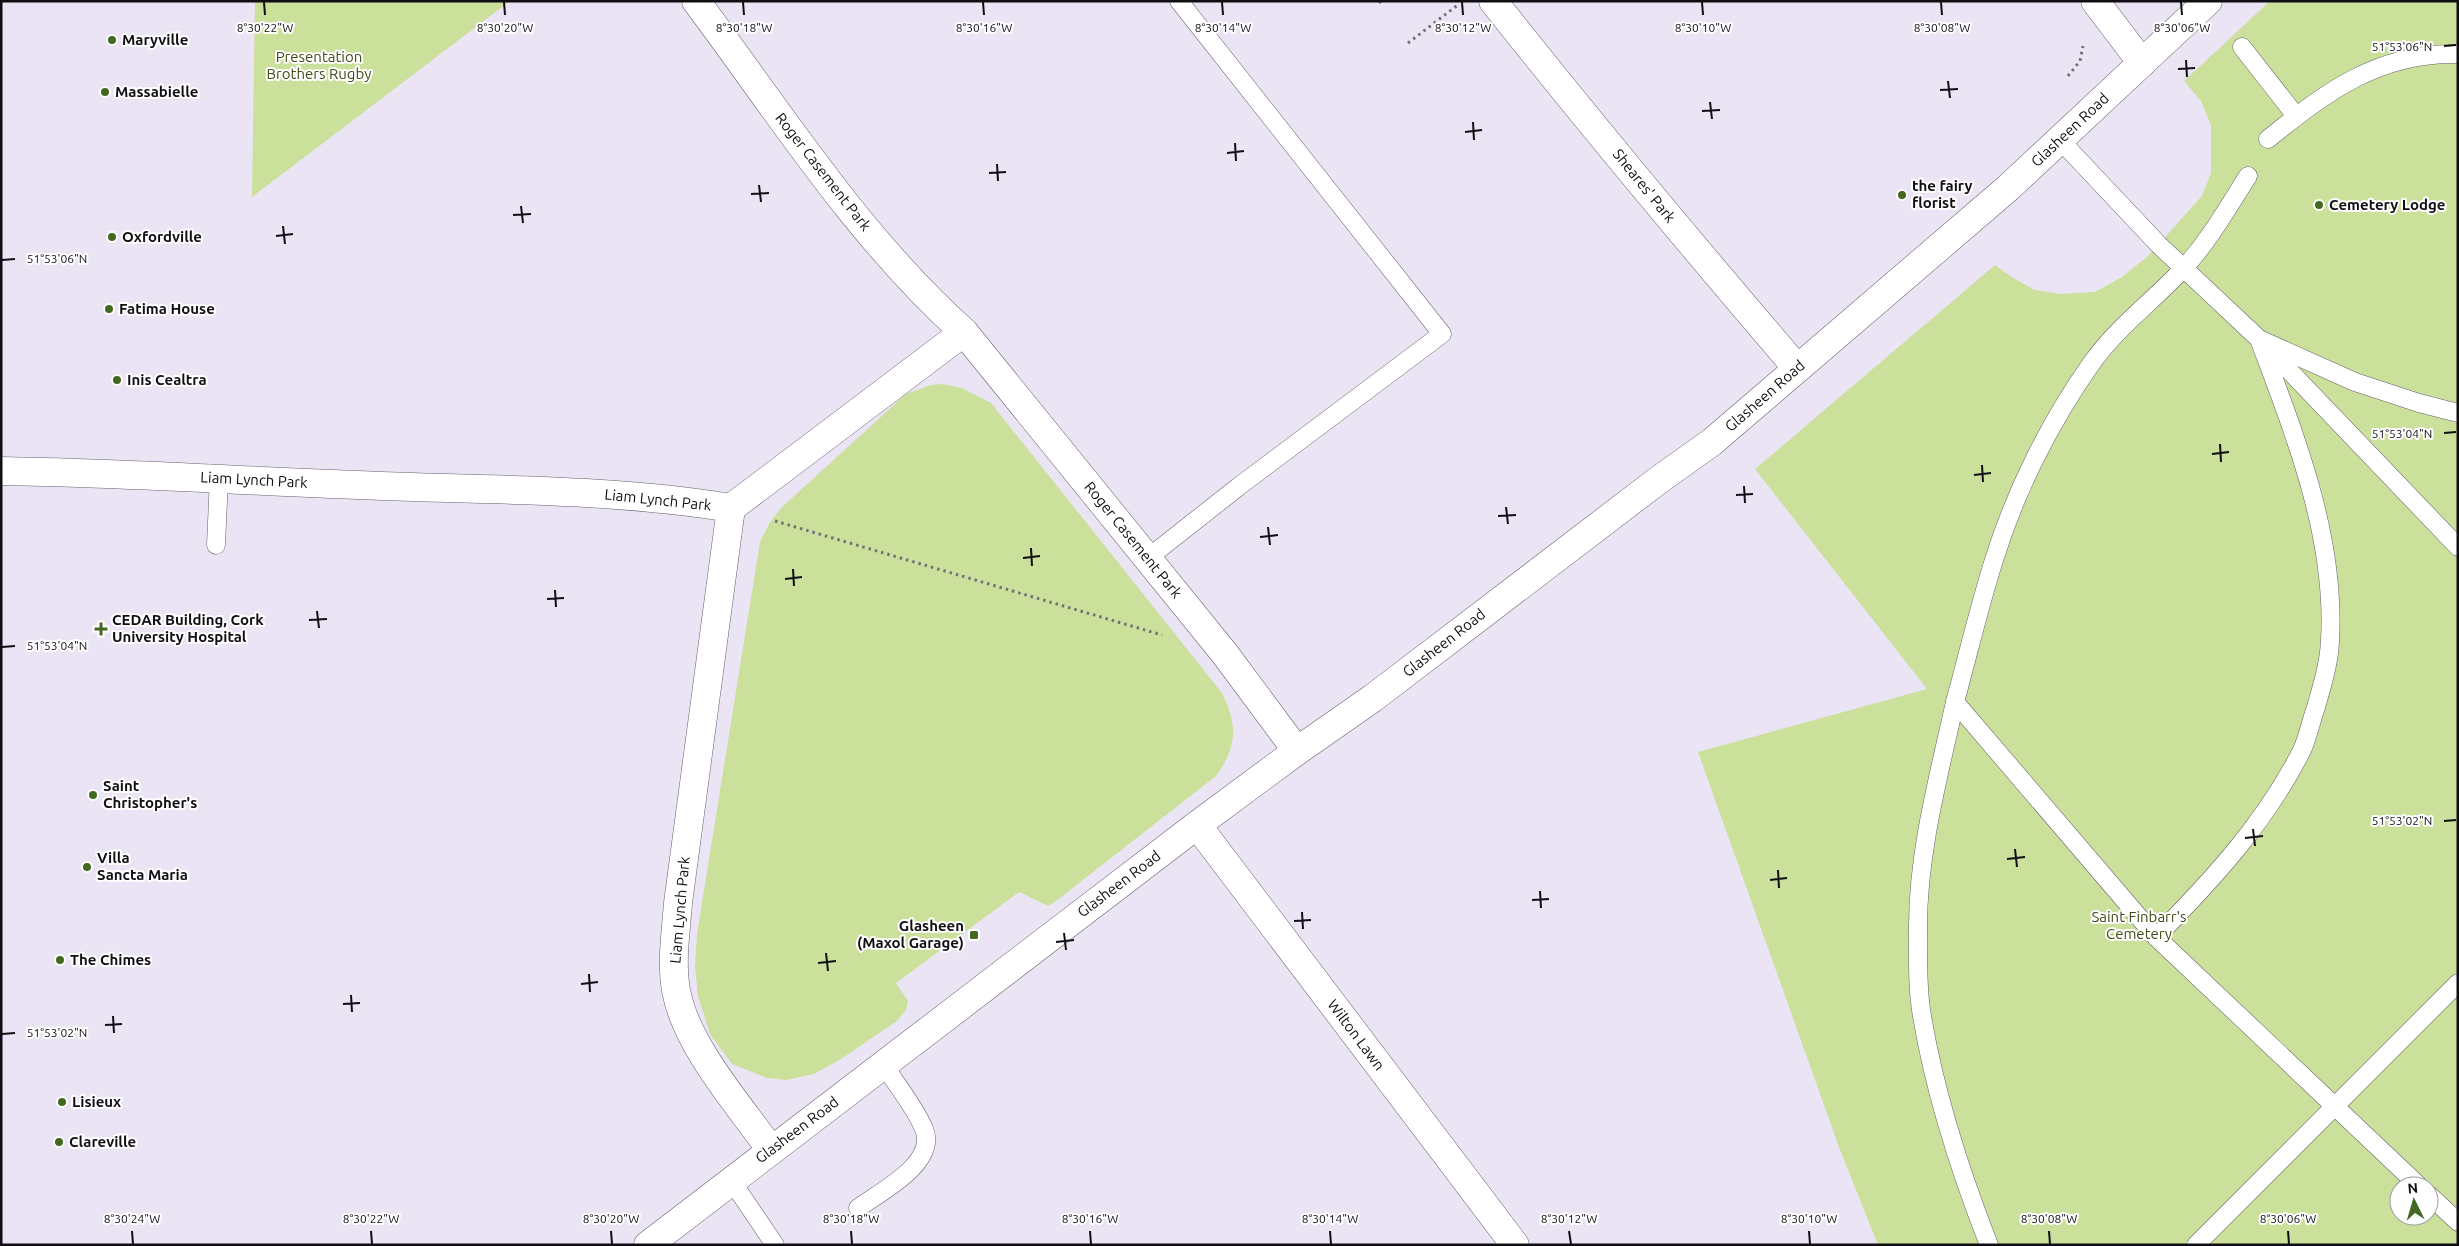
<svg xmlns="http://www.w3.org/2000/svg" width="2459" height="1246" font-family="Ubuntu,sans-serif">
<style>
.green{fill:#cbe09a;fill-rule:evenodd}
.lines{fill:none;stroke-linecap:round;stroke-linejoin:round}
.lane-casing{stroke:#65606d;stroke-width:19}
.street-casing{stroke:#65606d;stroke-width:29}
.secondary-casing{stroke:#65606d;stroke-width:29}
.path{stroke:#74707a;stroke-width:3;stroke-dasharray:2.5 4;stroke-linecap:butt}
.lane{stroke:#fff;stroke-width:18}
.street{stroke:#fff;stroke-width:28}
.secondary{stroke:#fff;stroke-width:28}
.ticks{fill:none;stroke:#100e13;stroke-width:2}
.poi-dot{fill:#426821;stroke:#fff;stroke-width:2}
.labels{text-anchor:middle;stroke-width:4;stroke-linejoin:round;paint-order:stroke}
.poi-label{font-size:15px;font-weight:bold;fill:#100e13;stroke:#fff;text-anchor:start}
.park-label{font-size:15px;fill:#404e15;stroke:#fff}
.street-label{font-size:15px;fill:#100e13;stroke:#fff}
.ticks-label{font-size:12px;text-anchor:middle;fill:#100e13;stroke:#fff;stroke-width:4;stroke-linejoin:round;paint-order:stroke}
</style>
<rect width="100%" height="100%" fill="#eae4f4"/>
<!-- green -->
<g class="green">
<polygon points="255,1 510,1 252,197"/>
<path d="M 2270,1 L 2458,1 L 2458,1245 L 1878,1245 L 1839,1147 L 1698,752 L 1927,689 L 1755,469 L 1995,265 L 2013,278 L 2035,290 L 2061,294 L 2095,292 L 2122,277 L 2148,256 L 2202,196 L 2211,173 L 2211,125 L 2201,101 L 2184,81 ZM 2399,1186 L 2429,1186 L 2429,1216 L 2399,1216 Z"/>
<path d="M 943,384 L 962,388 L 991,403 L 1222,693 C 1238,725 1237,747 1216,776 L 1056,901 L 1048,906 L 1019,892 L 896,983 L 908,1001 L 906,1010 L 897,1021 L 841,1059 L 814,1074 L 786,1080 L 767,1078 L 732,1064 L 710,1034 L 698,996 L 695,966 L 697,934 L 760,542 L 770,522 L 782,507 L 906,394 L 931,385 Z"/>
</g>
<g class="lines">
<defs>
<g id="lane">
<polyline points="2242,47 2296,116"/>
<path d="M 2268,139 C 2326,92 2379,52 2458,54"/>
<polyline points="2060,140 2159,245 2259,339 2458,547"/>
<path d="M 2248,176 C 2228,207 2209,241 2183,269 C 2153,301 2117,327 2091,364 C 2050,422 2015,492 1994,560 C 1979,607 1968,655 1955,702 L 2156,937 L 2419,1186"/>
<polyline points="216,545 219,478"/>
<polyline points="1148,558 1238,487 1442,334 1179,1"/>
<path d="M 1955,702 C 1939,775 1918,851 1918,926 C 1918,954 1917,989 1922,1016 C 1935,1094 1960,1171 1989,1245"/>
<path d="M 2156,937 C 2212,880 2266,822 2302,750 C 2308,737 2311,721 2316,707 C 2322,686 2329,664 2330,641 C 2336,536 2295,436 2259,339 L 2355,382 L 2419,403 L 2458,413"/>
<polyline points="731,1180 775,1245"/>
<polyline points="2429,1195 2458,1222"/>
<path d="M 858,1208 C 880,1192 938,1163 924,1129 C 915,1107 896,1084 883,1064"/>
<polyline points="2196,1245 2458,983"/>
</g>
<g id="street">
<path d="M 696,1 C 781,115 858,237 964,332 L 1225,654 L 1297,751"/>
<path d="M 1493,1 C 1592,126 1694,248 1797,368"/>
<polyline points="2095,1 2142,63"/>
<path d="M 1,471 C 138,473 275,483 412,487 C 519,490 626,491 731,508 L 678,903 C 676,931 671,962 676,990 C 685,1044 739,1105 771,1150"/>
<polyline points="731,508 964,332"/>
<polyline points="1197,825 1515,1245"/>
</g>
<polyline id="secondary" points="648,1245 1197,825 1297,751 1373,698 1660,479 1712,442 2008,188 2208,1"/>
</defs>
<!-- lane casing -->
<use href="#lane" class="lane-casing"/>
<!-- street casing -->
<use href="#street" class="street-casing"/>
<!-- secondary casing -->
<use href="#secondary" class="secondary-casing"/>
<!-- path -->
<g class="path">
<polyline points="1379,3 1381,1"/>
<polyline points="1408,43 1459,4"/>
<polyline points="2068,76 2080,61 2083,46"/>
<polyline points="775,521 1162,635"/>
</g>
<!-- lane -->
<use href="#lane" class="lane"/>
<!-- street -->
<use href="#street" class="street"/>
<!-- secondary -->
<use href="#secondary" class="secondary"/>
</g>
<!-- ticks -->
<path class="ticks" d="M 264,2 L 265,15M 504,2 L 505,15M 743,2 L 744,15M 983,2 L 984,15M 1222,2 L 1223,15M 1462,2 L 1463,15M 1702,2 L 1703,15M 1941,2 L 1942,15M 2181,2 L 2182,15M 2444,46 L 2456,45M 2186,60 L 2187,77M 2178,69 L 2195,68M 1948,81 L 1950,98M 1940,90 L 1958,89M 1710,102 L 1712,119M 1702,111 L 1720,110M 1473,122 L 1474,140M 1465,132 L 1482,130M 1235,143 L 1236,161M 1227,153 L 1244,151M 997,164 L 998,181M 989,173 L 1006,172M 759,185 L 761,202M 751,194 L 769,193M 521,206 L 523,223M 513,215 L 531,214M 283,226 L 285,244M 276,236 L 293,234M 2,260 L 15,259M 2444,433 L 2456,432M 2220,444 L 2221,462M 2212,454 L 2229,452M 1982,465 L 1983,482M 1974,475 L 1991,473M 1744,486 L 1745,503M 1736,495 L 1753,494M 1506,507 L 1508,524M 1498,516 L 1516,515M 1268,527 L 1270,545M 1260,537 L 1278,535M 1031,548 L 1032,566M 1023,558 L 1040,556M 793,569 L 794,586M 785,579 L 802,577M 555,590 L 556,607M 547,599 L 564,598M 317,611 L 319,628M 309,620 L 327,619M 2,647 L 15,646M 2444,821 L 2456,820M 2253,829 L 2255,846M 2245,838 L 2263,836M 2015,849 L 2017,867M 2007,859 L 2025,857M 1778,870 L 1779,888M 1770,880 L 1787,878M 1540,891 L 1541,908M 1532,900 L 1549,899M 1302,912 L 1303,929M 1294,921 L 1311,920M 1064,933 L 1066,950M 1056,942 L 1074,940M 826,953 L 828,971M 818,963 L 836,961M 589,974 L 590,992M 581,984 L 598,982M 351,995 L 352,1012M 343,1004 L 360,1003M 113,1016 L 114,1033M 105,1025 L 122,1024M 2,1034 L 15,1033M 132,1231 L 133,1244M 371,1231 L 372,1244M 611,1231 L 612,1244M 851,1231 L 852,1244M 1090,1231 L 1091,1244M 1330,1231 L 1331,1244M 1569,1231 L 1571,1244M 1809,1231 L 1810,1244M 2049,1231 L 2050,1244M 2288,1231 L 2289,1244"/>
<!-- markers -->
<g class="poi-dot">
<circle cx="112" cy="40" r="5"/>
<circle cx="105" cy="92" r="5"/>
<circle cx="1902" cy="195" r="5"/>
<circle cx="2319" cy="205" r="5"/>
<circle cx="112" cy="237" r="5"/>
<circle cx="109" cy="309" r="5"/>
<circle cx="117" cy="380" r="5"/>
<path d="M98.5 621.5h5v5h5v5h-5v5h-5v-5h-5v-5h5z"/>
<circle cx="93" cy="795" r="5"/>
<circle cx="87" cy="867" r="5"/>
<rect x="969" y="930" width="10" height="10" rx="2.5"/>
<circle cx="60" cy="960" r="5"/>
<circle cx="62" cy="1102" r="5"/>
<circle cx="59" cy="1142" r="5"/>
</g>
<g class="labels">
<!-- poi labels -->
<g class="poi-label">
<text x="122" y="45">Maryville</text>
<text x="115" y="97">Massabielle</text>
<text x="1912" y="191">the fairy<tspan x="1912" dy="17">florist</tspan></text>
<text x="2329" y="210">Cemetery Lodge</text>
<text x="122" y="242">Oxfordville</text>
<text x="119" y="314">Fatima House</text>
<text x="127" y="385">Inis Cealtra</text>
<text x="112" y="625">CEDAR Building, Cork<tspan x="112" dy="17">University Hospital</tspan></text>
<text x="103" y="791">Saint<tspan x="103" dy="17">Christopher's</tspan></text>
<text x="97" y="863">Villa<tspan x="97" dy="17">Sancta Maria</tspan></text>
<text x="964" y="931" text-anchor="end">Glasheen<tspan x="964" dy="17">(Maxol Garage)</tspan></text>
<text x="70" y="965">The Chimes</text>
<text x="72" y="1107">Lisieux</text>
<text x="69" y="1147">Clareville</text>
</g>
<!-- park labels -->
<g class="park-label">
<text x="319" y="62">Presentation<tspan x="319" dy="17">Brothers Rugby</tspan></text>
<text x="2139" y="922">Saint Finbarr's<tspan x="2139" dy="17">Cemetery</tspan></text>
</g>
<!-- street labels -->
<g class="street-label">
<text transform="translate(2070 130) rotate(-43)" y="5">Glasheen Road</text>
<text transform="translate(823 172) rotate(52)" y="5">Roger Casement Park</text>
<text transform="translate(1644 186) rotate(51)" y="5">Sheares' Park</text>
<text transform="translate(1765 396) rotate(-41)" y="5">Glasheen Road</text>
<text transform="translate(254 480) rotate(3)" y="5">Liam Lynch Park</text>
<text transform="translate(658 500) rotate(6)" y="5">Liam Lynch Park</text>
<text transform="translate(1133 540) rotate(51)" y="5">Roger Casement Park</text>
<text transform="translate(1444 643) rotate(-38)" y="5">Glasheen Road</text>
<text transform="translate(1119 884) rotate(-37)" y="5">Glasheen Road</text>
<text transform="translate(680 910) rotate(-85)" y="5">Liam Lynch Park</text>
<text transform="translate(1356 1035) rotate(53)" y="5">Wilton Lawn</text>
<text transform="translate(797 1130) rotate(-37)" y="5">Glasheen Road</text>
</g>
</g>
<g class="ticks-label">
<text x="265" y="32">8°30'22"W</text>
<text x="505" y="32">8°30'20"W</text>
<text x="744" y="32">8°30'18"W</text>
<text x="984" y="32">8°30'16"W</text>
<text x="1223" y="32">8°30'14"W</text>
<text x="1463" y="32">8°30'12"W</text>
<text x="1703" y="32">8°30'10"W</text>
<text x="1942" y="32">8°30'08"W</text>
<text x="2182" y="32">8°30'06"W</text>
<text x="2402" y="51">51°53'06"N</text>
<text x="57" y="263">51°53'06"N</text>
<text x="2402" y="438">51°53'04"N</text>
<text x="57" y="650">51°53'04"N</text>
<text x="2402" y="825">51°53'02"N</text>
<text x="57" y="1037">51°53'02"N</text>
<text x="132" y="1223">8°30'24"W</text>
<text x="371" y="1223">8°30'22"W</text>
<text x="611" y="1223">8°30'20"W</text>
<text x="851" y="1223">8°30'18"W</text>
<text x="1090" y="1223">8°30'16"W</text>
<text x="1330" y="1223">8°30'14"W</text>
<text x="1569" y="1223">8°30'12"W</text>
<text x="1809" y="1223">8°30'10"W</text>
<text x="2049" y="1223">8°30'08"W</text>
<text x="2288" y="1223">8°30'06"W</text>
</g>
<!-- border -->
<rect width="2459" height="1246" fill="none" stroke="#100e13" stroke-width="5"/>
<!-- north arrow -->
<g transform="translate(2414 1201) rotate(355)"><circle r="24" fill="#ffffff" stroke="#9f9fa1"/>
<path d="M0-4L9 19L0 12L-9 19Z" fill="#426821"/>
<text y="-8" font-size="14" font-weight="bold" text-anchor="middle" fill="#100e13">N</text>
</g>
</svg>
